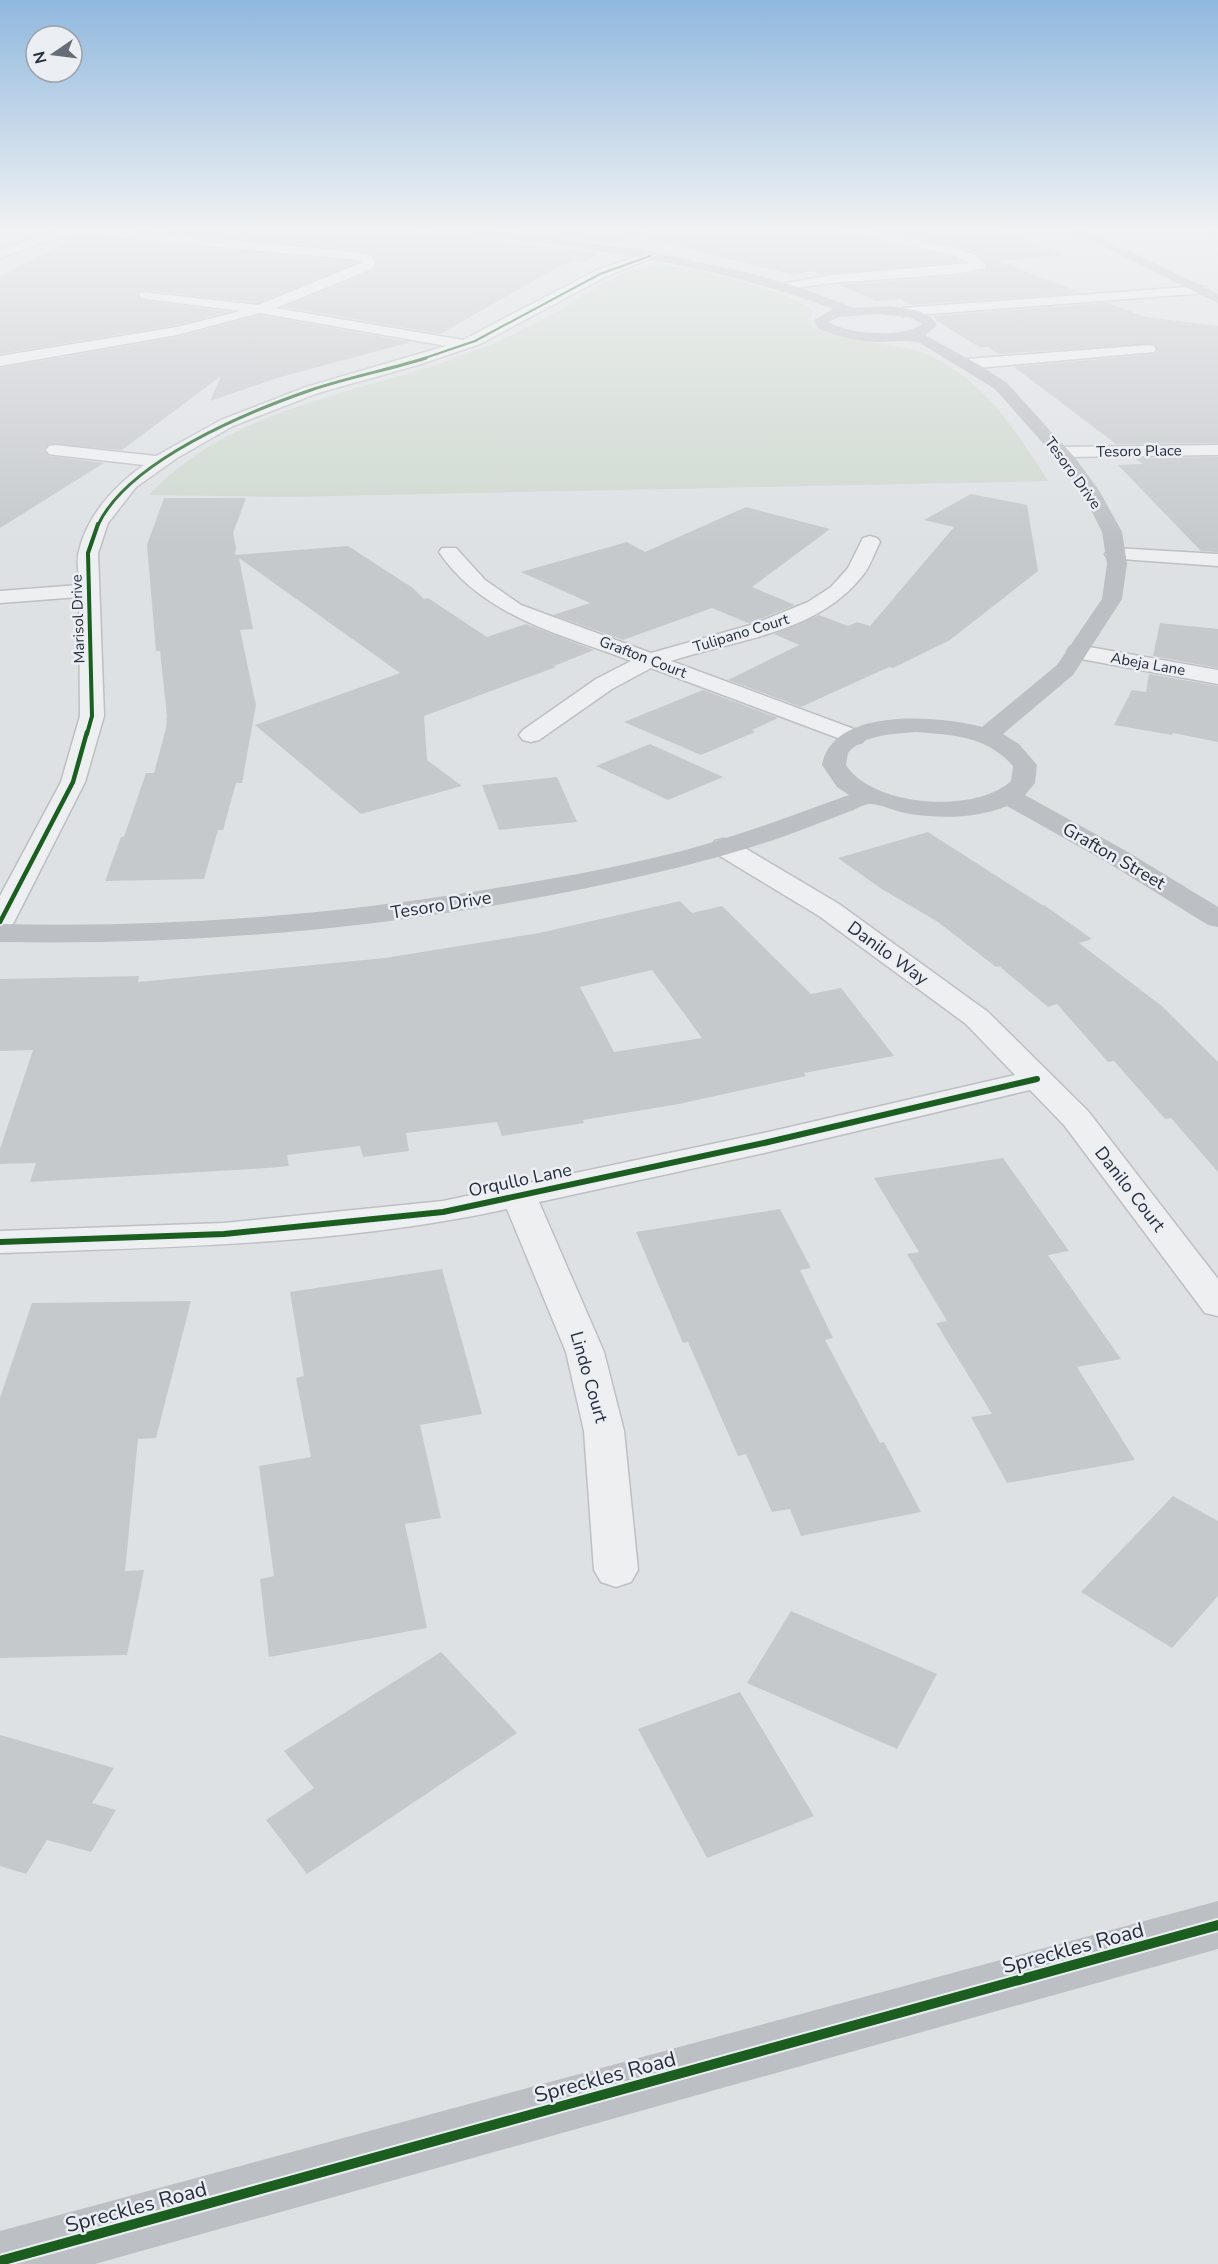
<svg xmlns="http://www.w3.org/2000/svg" width="1218" height="2264" font-family="'Nunito Sans',sans-serif">
<style>
.green{fill:#ced8cf}
.building{fill:#c6c9cc;fill-rule:evenodd}
.lines{fill:none;stroke-linecap:round;stroke-linejoin:round}
.street-casing{stroke:#bdbfc2;stroke-width:3}
.street{fill:#eeeff1;fill-rule:evenodd}
.secondary{fill:#bcbfc4;fill-rule:evenodd}
.cycleway-far5-casing{stroke:#ebeff4;stroke-width:4}
.cycleway-far4-casing{stroke:#ebeff4;stroke-width:5}
.cycleway-far3-casing{stroke:#ebeff4;stroke-width:6}
.cycleway-far2-casing{stroke:#ebeff4;stroke-width:8}
.cycleway-far1-casing{stroke:#ebeff4;stroke-width:10}
.cycleway-casing{stroke:#ebeff4;stroke-width:14}
.cycleway-far5{stroke:#1b5e20;stroke-width:2}
.cycleway-far4{stroke:#1b5e20;stroke-width:3}
.cycleway-far3{stroke:#1b5e20;stroke-width:4}
.cycleway-far2{stroke:#1b5e20;stroke-width:4.5}
.cycleway-far1{stroke:#1b5e20;stroke-width:6}
.cycleway{stroke:#1b5e20;stroke-width:10}
.labels{text-anchor:middle;stroke-width:5;stroke-linejoin:round;paint-order:stroke}
.far-street-label{font-size:15px;fill:#262e3c;stroke:#ebeff4}
.street-label{font-size:18px;fill:#262e3c;stroke:#ebeff4}
.near-street-label{font-size:21px;fill:#262e3c;stroke:#ebeff4}
</style>
<rect width="100%" height="100%" fill="#dee1e4"/>
<!-- green -->
<path class="green" d="M 657,265 C 684,266 798,292 813,311 L 809,323 C 822,341 900,342 926,354 C 984,380 1015,429 1048,481 L 288,497 L 149,495 C 240,399 374,394 490,345 C 520,333 547,317 575,301 C 600,286 626,267 657,265 Z"/>
<!-- building -->
<g class="building">
<polygon points="104,226 410,226 418,232 599,253 584,262 574,261 558,267 440,334 284,307 373,271 377,261 370,253 348,249"/>
<polygon points="478,226 651,226 617,244"/>
<polygon points="652,226 826,226 834,232 951,257 961,262 819,275 811,271 794,275 650,239"/>
<polygon points="866,226 987,226 1063,255 998,261 1082,293 911,305 901,299 876,301 840,285 955,276 985,270 988,266 978,253 956,246"/>
<polygon points="86,237 348,261 355,263 258,303 141,290 137,294 141,300 228,312 177,325 0,354 0,276 76,238"/>
<polygon points="1108,303 1145,317 1218,326 1218,443 1116,444 1014,367 1154,354 1158,350 1154,344 998,354 988,347 979,347 937,321 933,316"/>
<polygon points="260,315 411,342 277,378 210,401 221,376 122,450 49,444 44,450 49,456 104,463 0,528 0,368 177,337"/>
<polygon points="1218,457 1218,552 1201,551 1118,465 1143,464 1135,458"/>
<polygon points="971,494 1027,505 1038,571 950,640 893,668 889,667 801,707 728,680 799,645 774,634 819,615 848,626 857,622 870,626 954,527 924,520"/>
<polygon points="164,498 246,498 233,533 236,548 235,555 348,546 413,588 424,599 428,598 487,637 526,624 594,650 554,666 556,667 424,716 427,760 462,786 361,814 255,725 400,673 239,558 253,629 240,630 256,705 242,783 236,783 223,830 218,830 204,879 105,881 121,837 124,837 146,773 154,773 166,728 167,716 160,651 156,651 147,545"/>
<polygon points="746,507 830,529 752,587 795,605 753,622 748,623 712,608 623,640 553,615 590,603 521,572 627,542 645,552"/>
<polygon points="1160,623 1218,629 1218,668 1153,656"/>
<polygon points="1149,674 1218,686 1218,742 1173,733 1172,735 1114,725 1132,690 1146,692"/>
<polygon points="703,690 778,718 752,730 755,732 701,755 624,722"/>
<polygon points="650,744 723,777 668,800 596,766"/>
<polygon points="557,777 577,822 499,830 482,785"/>
<polygon points="928,832 1042,905 1044,905 1092,939 1079,943 1163,1007 1218,1062 1218,1172 1171,1118 1165,1119 1114,1061 1108,1062 1057,1004 1048,1007 999,966 996,967 938,922 880,888 838,858"/>
<path d="M 680,901 L 692,913 L 722,906 L 811,994 L 841,988 L 894,1056 L 804,1073 L 806,1076 L 679,1104 L 583,1120 L 584,1123 L 502,1136 L 497,1122 L 406,1133 L 409,1151 L 363,1157 L 360,1146 L 287,1155 L 289,1166 L 268,1168 L 30,1182 L 36,1163 L 0,1164 L 0,1149 L 33,1050 L 0,1051 L 0,979 L 139,976 L 138,982 L 385,958 L 539,933 ZM 652,970 L 702,1038 L 614,1052 L 580,987 Z"/>
<polygon points="1003,1158 1069,1251 1048,1255 1121,1359 1077,1367 1135,1460 1007,1483 971,1417 992,1414 936,1323 947,1321 907,1254 919,1252 874,1178"/>
<polygon points="780,1209 811,1268 800,1270 833,1338 825,1340 880,1443 884,1442 921,1512 801,1536 790,1509 772,1512 746,1454 738,1456 688,1342 683,1343 636,1232"/>
<polygon points="442,1269 482,1414 420,1425 441,1518 405,1524 427,1628 269,1657 260,1579 274,1576 259,1466 311,1457 296,1378 304,1376 290,1292"/>
<polygon points="191,1301 156,1438 138,1439 125,1571 144,1570 127,1655 0,1658 0,1398 32,1303"/>
<polygon points="1173,1496 1218,1521 1218,1596 1172,1648 1081,1592"/>
<polygon points="791,1611 937,1674 897,1749 747,1683"/>
<polygon points="441,1652 517,1733 307,1874 266,1820 314,1788 284,1751"/>
<polygon points="740,1692 814,1816 707,1858 638,1729"/>
<polygon points="0,1735 114,1768 92,1803 116,1810 91,1852 47,1840 26,1874 0,1866"/>
</g>
<g class="lines">
<defs>
<g id="street">
<polygon points="828,226 853,226 955,248 976,255 986,265 985,268 955,274 832,283 781,290 779,287 781,284 832,275 970,263 952,255 834,230"/>
<polygon points="1202,226 1218,226 1218,235"/>
<path d="M 86,227 L 348,251 L 370,255 L 375,262 L 372,269 L 276,308 L 463,340 L 595,271 L 646,253 L 654,253 L 656,256 L 605,277 L 480,344 L 418,365 L 318,393 L 233,426 L 177,458 L 136,487 L 108,523 L 98,553 L 104,716 L 85,782 L 14,922 L 10,928 L 0,930 L 0,896 L 61,782 L 80,716 L 79,597 L 0,603 L 0,591 L 79,585 C 79,574 76,561 79,551 C 87,516 114,486 144,465 L 55,455 L 49,454 L 46,450 L 49,446 L 55,445 L 156,456 L 221,420 L 306,387 L 446,346 L 260,313 L 177,335 L 0,366 L 0,356 L 177,327 L 240,311 L 146,299 L 141,298 L 139,295 L 141,292 L 258,305 L 363,262 L 348,259 L 86,235 L 56,238 L 0,258 L 0,250 L 50,232 Z"/>
<polygon points="1201,286 1206,287 1208,290 1206,293 903,316 896,312 903,308"/>
<polygon points="1149,345 1154,346 1156,349 1154,352 967,369 959,364 967,359"/>
<polygon points="1218,445 1218,455 1061,457 1055,456 1052,452 1055,448 1061,447"/>
<path d="M 870,536 L 877,538 L 880,542 C 874,553 871,565 863,575 C 817,634 737,639 671,661 L 862,732 L 866,737 L 862,742 L 854,744 L 651,668 L 612,689 L 539,740 L 531,742 L 523,740 L 519,735 L 523,730 L 596,679 L 631,661 C 561,634 483,617 439,552 L 442,548 L 456,548 L 485,580 L 521,605 L 651,653 L 754,624 L 808,602 L 831,587 L 848,568 L 863,538 Z"/>
<polygon points="1115,548 1218,554 1218,566 1108,558 1105,554 1108,550"/>
<polygon points="1078,645 1218,670 1218,684 1070,657 1067,652 1070,647"/>
<path d="M 724,839 L 733,841 L 839,904 L 988,1012 L 1088,1111 L 1218,1279 L 1218,1316 L 1205,1313 L 1064,1125 L 1030,1090 L 764,1153 L 539,1202 L 604,1352 L 624,1431 L 638,1570 L 631,1582 L 616,1587 L 601,1582 L 594,1570 L 584,1431 L 566,1352 L 507,1209 C 341,1245 169,1247 0,1253 L 0,1231 L 224,1223 L 443,1201 L 764,1133 L 1015,1075 L 966,1024 L 819,916 L 715,853 L 711,847 L 715,841 Z"/>
</g>
</defs>
<!-- street casing -->
<use href="#street" class="street-casing"/>
<!-- street -->
<use href="#street" class="street"/>
<!-- secondary -->
<g class="secondary">
<path d="M 412,226 L 473,228 L 637,249 L 750,273 L 803,289 L 854,308 L 890,306 L 918,311 L 931,317 L 937,325 L 925,335 L 981,366 L 1007,383 L 1076,459 L 1100,492 L 1122,532 L 1127,564 L 1122,599 L 1073,675 L 1003,734 L 1019,744 L 1037,765 L 1035,783 L 1025,795 L 1128,852 L 1218,907 L 1218,927 L 1208,925 L 1110,864 L 1007,806 C 976,819 937,819 905,813 C 894,811 881,804 870,804 C 864,804 856,809 851,811 C 830,819 809,827 788,835 C 736,853 683,867 629,879 C 422,925 212,946 0,942 L 0,924 C 163,928 324,916 484,890 C 553,879 622,867 689,849 C 744,834 796,814 849,795 L 837,787 L 822,765 C 833,706 939,716 982,727 L 1057,665 L 1102,599 L 1107,564 L 1102,532 L 1082,492 L 1064,467 L 995,389 L 920,343 C 906,339 892,342 877,342 C 857,341 836,337 817,328 L 814,320 L 833,309 C 700,259 559,243 418,230 ZM 877,314 L 909,317 L 922,324 C 903,339 848,334 828,322 L 839,317 ZM 916,732 C 953,735 987,736 1013,766 L 1011,781 C 975,814 873,807 846,765 L 848,753 C 864,734 894,734 916,732 Z"/>
<polygon points="1061,226 1077,226 1218,294 1218,303"/>
<polygon points="1218,1901 1218,1949 95,2264 0,2264 0,2231"/>
</g>
<defs>
<polyline id="cycleway-far5" points="422,359 475,341 600,274 650,256"/>
<path id="cycleway-far4" d="M 98,525 C 128,461 247,412 311,390 C 349,377 388,370 426,358"/>
<polyline id="cycleway-far3" points="87,734 92,716 88,553 98,524"/>
<polyline id="cycleway-far2" points="0,922 73,782 87,732"/>
<polyline id="cycleway-far1" points="0,1242 224,1234 443,1212 764,1143 1037,1079"/>
<polyline id="cycleway" points="0,2261 1218,1925"/>
</defs>
<!-- cycleway-far5 casing -->
<use href="#cycleway-far5" class="cycleway-far5-casing"/>
<!-- cycleway-far4 casing -->
<use href="#cycleway-far4" class="cycleway-far4-casing"/>
<!-- cycleway-far3 casing -->
<use href="#cycleway-far3" class="cycleway-far3-casing"/>
<!-- cycleway-far2 casing -->
<use href="#cycleway-far2" class="cycleway-far2-casing"/>
<!-- cycleway-far1 casing -->
<use href="#cycleway-far1" class="cycleway-far1-casing"/>
<!-- cycleway casing -->
<use href="#cycleway" class="cycleway-casing"/>
<!-- cycleway-far5 -->
<use href="#cycleway-far5" class="cycleway-far5"/>
<!-- cycleway-far4 -->
<use href="#cycleway-far4" class="cycleway-far4"/>
<!-- cycleway-far3 -->
<use href="#cycleway-far3" class="cycleway-far3"/>
<!-- cycleway-far2 -->
<use href="#cycleway-far2" class="cycleway-far2"/>
<!-- cycleway-far1 -->
<use href="#cycleway-far1" class="cycleway-far1"/>
<!-- cycleway -->
<use href="#cycleway" class="cycleway"/>
</g>
<!-- sky -->
<linearGradient id="sky" x2="0" y2="1"><stop stop-color="#90b8de"/><stop offset="0.42" stop-color="#f0f2f3"/><stop offset="1" stop-color="#f0f2f3" stop-opacity="0"/></linearGradient>
<rect width="1218" height="543" fill="url(#sky)"/>
<g class="labels">
<!-- far-street labels -->
<g class="far-street-label">
<text transform="translate(1139 451) rotate(-1)" y="5">Tesoro Place</text>
<text transform="translate(1073 473) rotate(54)" y="5">Tesoro Drive</text>
<text transform="translate(78 619) rotate(-92)" y="5">Marisol Drive</text>
<text transform="translate(741 633) rotate(-17)" y="5">Tulipano Court</text>
<text transform="translate(643 657) rotate(21)" y="5">Grafton Court</text>
<text transform="translate(1148 664) rotate(10)" y="5">Abeja Lane</text>
</g>
<!-- street labels -->
<g class="street-label">
<text transform="translate(1114 856) rotate(30)" y="6">Grafton Street</text>
<text transform="translate(441 905) rotate(-9)" y="6">Tesoro Drive</text>
<text transform="translate(888 953) rotate(36)" y="6">Danilo Way</text>
<text transform="translate(520 1180) rotate(-12)" y="6">Orqullo Lane</text>
<text transform="translate(1130 1189) rotate(52)" y="6">Danilo Court</text>
<text transform="translate(589 1377) rotate(74)" y="6">Lindo Court</text>
</g>
<!-- near-street labels -->
<g class="near-street-label">
<text transform="translate(1073 1948) rotate(-15)" y="7">Spreckles Road</text>
<text transform="translate(605 2077) rotate(-15)" y="7">Spreckles Road</text>
<text transform="translate(136 2207) rotate(-15)" y="7">Spreckles Road</text>
</g>
</g>
<!-- north arrow -->
<g transform="translate(54 54) rotate(256)"><circle r="28" fill="#ebeff4" stroke="#9ca2aa" stroke-width="1.5"/>
<path d="M0-4.5L10 22L0 15L-10 22Z" fill="#666d77"/>
<text y="-9" font-size="16" font-weight="bold" text-anchor="middle" fill="#262e3c">N</text>
</g>
</svg>
